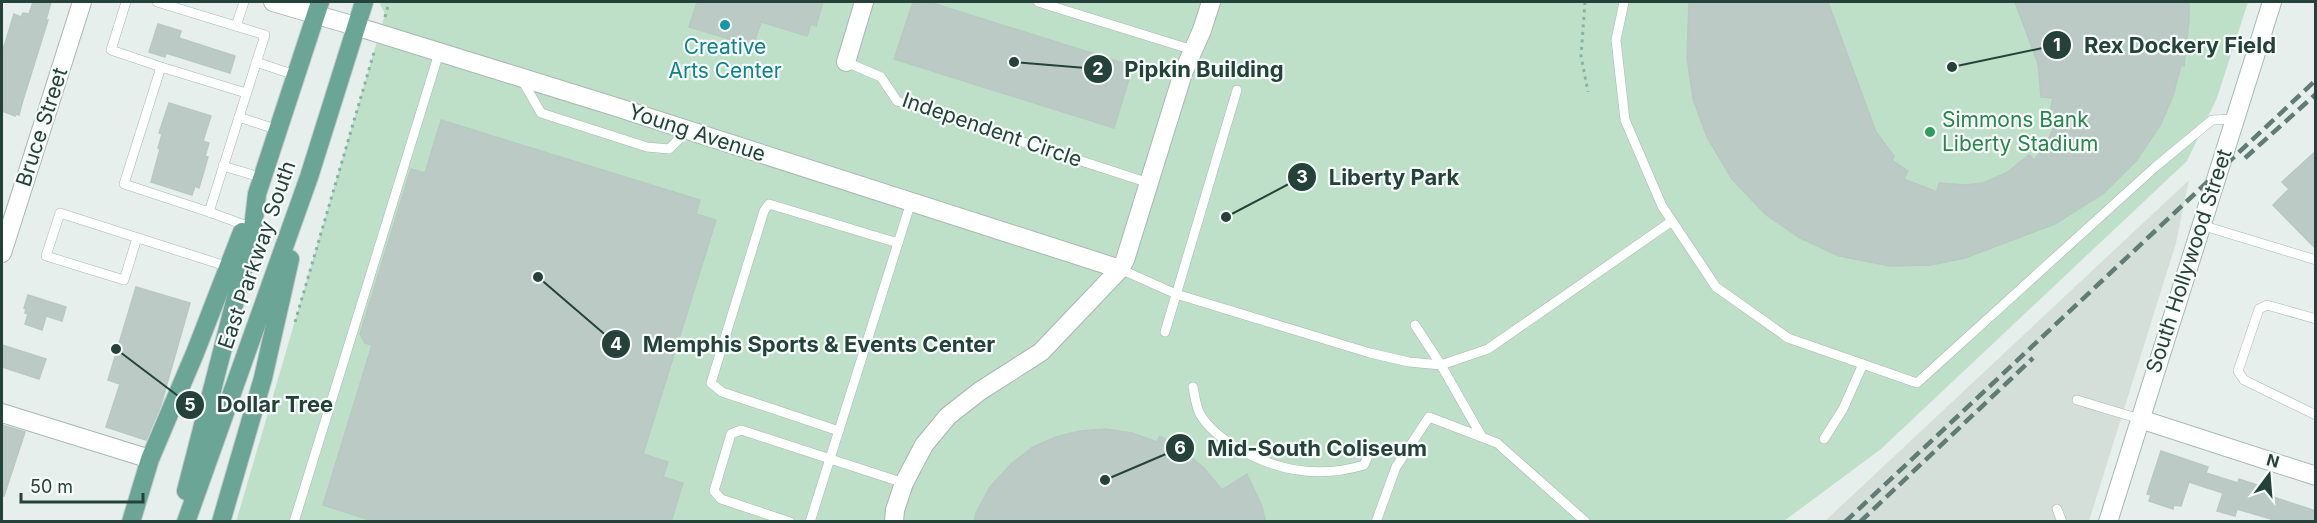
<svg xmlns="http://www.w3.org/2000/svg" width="2317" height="523" font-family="Inter,sans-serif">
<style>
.built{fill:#d4dfda}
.green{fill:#bfe0c8}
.building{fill:#bbcac4;stroke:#b8c9c2;stroke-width:1.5}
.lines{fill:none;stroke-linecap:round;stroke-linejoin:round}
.service-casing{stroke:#a8b8b2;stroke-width:10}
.minor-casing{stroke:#a8b8b2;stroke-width:20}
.tertiary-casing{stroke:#a8b8b2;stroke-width:20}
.secondary-casing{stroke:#a4bbb3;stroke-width:20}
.primary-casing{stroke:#c2cac8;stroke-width:20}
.path{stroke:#86b3a5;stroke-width:3;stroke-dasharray:3 4.5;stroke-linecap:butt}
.service{stroke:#fff;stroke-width:9}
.minor{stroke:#fff;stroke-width:18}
.tertiary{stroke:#fff;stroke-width:18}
.secondary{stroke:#fff;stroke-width:18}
.primary{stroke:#6aa596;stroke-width:18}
.rail{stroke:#5f7d75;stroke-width:4.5;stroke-dasharray:12 6;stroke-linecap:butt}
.culture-dot{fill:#0f9aa8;stroke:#f7fbf9;stroke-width:2}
.leisure-dot{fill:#2e9e5b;stroke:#f7fbf9;stroke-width:2}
.labels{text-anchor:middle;stroke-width:4.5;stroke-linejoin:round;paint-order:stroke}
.culture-label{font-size:21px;fill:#0d838f;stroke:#f7fbf9}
.leisure-label{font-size:21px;fill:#27864d;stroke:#f7fbf9;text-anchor:start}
.street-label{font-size:21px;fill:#24423a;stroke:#f7fbf9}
.leader{fill:none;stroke:#24423a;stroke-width:2}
.callout-dot{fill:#24423a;stroke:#f7fbf9;stroke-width:2}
.mark-label{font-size:18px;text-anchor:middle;font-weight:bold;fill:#fff}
.callout-label{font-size:22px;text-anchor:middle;font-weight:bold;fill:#24423a;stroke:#f7fbf9;stroke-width:4.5;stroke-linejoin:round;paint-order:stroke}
</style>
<rect width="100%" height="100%" fill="#e6efeb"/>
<!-- built -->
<polygon class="built" points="2189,180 2176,243 2089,521 1824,522"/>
<!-- green -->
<polygon class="green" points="381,2 2248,2 2217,98 2187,161 1881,449 1784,521 236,522 385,14 380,4"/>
<!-- building -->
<g class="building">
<polygon points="33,2 51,2 46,20 48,20 23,100 19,115 16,114 15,116 2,111 2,53 14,14 21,17 23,13 29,14"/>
<polygon points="697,2 823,2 816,26 811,24 807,36 761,22 753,46 689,27"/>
<polygon points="913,2 929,2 1133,66 1114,128 894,59"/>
<polygon points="1689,2 1828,2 1876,132 1894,156 1892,160 1908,171 1904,179 1937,192 1939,183 1965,185 1983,183 2006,173 2029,155 2034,160 2044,148 2057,121 2049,119 2053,98 2041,97 2038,64 2015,2 2189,2 2189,21 2184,66 2181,65 2173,96 2161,124 2136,161 2104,193 2055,224 1965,258 1931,265 1890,266 1839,256 1800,238 1765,214 1732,179 1707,137 1693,99 1687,57"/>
<polygon points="158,24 181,31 179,38 235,56 230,73 166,53 165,57 149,52"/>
<polygon points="169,103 211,116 203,141 209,143 205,156 208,157 199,188 195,186 192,195 151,182 160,149 158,148 162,134 159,133"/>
<polygon points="441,120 700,200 696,214 716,220 643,454 668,462 663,477 683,483 671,522 376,522 323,505 372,345 365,343 360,334 411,169 425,173"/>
<polygon points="2316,151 2316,249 2273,205 2289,189 2282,182"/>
<polygon points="136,287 190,303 161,405 146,440 106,427 120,384 108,380"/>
<polygon points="28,295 66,307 62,321 46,316 42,330 25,324 28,314 25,313 26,309 24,308"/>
<polygon points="2,345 46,359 39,379 2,367"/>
<polygon points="2,425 25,432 4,496 2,495"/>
<polygon points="1106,429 1132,433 1157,442 1160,436 1183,450 1204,468 1222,490 1247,474 1261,504 1266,522 974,522 976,513 990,487 1011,464 1033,447 1056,437 1080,431"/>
<polygon points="2161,451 2208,467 2206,473 2238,483 2239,479 2257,485 2256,489 2267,492 2267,495 2316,511 2316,522 2271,522 2271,519 2237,509 2235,516 2217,511 2223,493 2189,482 2181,506 2174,505 2173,509 2149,501 2151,495 2147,494"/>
</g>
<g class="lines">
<defs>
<g id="service">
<polyline points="126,2 111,50 161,67 124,184 209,212 265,35 157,2"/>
<polyline points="1038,2 1193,50"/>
<polyline points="1624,2 1616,40 1625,120 1662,206 1716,287 1788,338 1917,383 2154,168 2212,120 2234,119"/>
<polyline points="236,26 244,2"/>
<polyline points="256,62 295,75"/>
<polyline points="846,62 881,77 897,101 1149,183"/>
<polyline points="161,67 246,93"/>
<polyline points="522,80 541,113 647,147 669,149 688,130"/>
<polyline points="239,117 278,130"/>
<polyline points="223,166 263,178"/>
<polyline points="209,212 253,228"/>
<polyline points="2201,225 2316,260"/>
<polyline points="137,238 124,280 46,256 60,213 232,268"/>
<polyline points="1120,269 1176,294 1370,353 1409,362 1441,365 1488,349 1672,221"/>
<polyline points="2316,319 2267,305 2259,309 2238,371 2244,380 2316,415"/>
<polyline points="1415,325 1441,365 1482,437"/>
<polyline points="1165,332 1237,90"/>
<path d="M 1193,387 C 1195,396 1196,407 1200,414 C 1209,430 1225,441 1241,450 C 1280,472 1321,478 1364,465 L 1371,449"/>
<polyline points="2077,400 2140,419"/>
<polyline points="839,431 722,392 711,383 764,211 769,204 898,243"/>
<polyline points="1824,439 1843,409 1863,364"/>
<polyline points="2057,509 2062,522"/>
<polyline points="294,522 439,53"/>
<polyline points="790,522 721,499 714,491 731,434 741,430 904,483"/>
<polyline points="810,522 911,202"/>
<polyline points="1376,522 1396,467 1429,417 1497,443 1586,522"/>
</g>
<g id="minor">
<polyline points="355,26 613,106 1120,269"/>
<polyline points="846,62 864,2"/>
<polyline points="2,253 82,2"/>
<polyline points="2,413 150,459"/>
<polyline points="2140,419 2316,476"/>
<polyline points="894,522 895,510 904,483 924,445 948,416 980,391 1041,352 1120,269 1125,260 1183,73 1202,30 1211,2"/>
</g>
<polyline id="tertiary" points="273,2 355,26"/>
<polyline id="secondary" points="2108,522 2272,2"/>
<g id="primary">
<polyline points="186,491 243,270 253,228 257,194 320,2"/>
<polyline points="131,522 150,459 195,353 242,232"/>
<polyline points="186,522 309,177 364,2"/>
<polyline points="221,522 263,378 290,259"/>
</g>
</defs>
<!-- service casing -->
<use href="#service" class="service-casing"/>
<!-- minor casing -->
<use href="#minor" class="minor-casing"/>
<!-- tertiary casing -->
<use href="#tertiary" class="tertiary-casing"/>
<!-- secondary casing -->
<use href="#secondary" class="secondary-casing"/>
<!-- primary casing -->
<use href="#primary" class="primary-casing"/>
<!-- path -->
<g class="path">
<polyline points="1585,2 1581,56 1588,92"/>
<polyline points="385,17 389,2"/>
<polyline points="295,322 375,49"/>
</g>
<!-- service -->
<use href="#service" class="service"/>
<!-- minor -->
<use href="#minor" class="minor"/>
<!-- tertiary -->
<use href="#tertiary" class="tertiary"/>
<!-- secondary -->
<use href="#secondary" class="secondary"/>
<!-- primary -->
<use href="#primary" class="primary"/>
<!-- rail -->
<g class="rail">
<polyline points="2245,158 2316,94"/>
<polyline points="1845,522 2316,80"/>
<polyline points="1860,522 2033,358"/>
</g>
</g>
<!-- markers -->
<circle class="culture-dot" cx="725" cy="25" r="6"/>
<circle class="leisure-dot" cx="1930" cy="132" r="6"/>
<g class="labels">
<!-- culture labels -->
<g class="culture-label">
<text x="725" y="54">Creative<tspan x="725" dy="24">Arts Center</tspan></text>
</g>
<!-- leisure labels -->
<g class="leisure-label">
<text x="1942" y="127">Simmons Bank<tspan x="1942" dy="24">Liberty Stadium</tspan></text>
</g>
<!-- street labels -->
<g class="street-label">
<text transform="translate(42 127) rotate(-72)" y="7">Bruce Street</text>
<text transform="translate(992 130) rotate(19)" y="7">Independent Circle</text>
<text transform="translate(697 133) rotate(18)" y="7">Young Avenue</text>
<text transform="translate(257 255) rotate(-71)" y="7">East Parkway South</text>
<text transform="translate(2189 261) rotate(-72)" y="7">South Hollywood Street</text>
</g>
</g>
<!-- callouts -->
<path class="leader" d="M1952 67L2057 45M1014 62L1098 69M1226 217L1302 177M538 277L616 344M116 349L190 405M1105 480L1180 448"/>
<g class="callout-dot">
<circle cx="1952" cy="67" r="6"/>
<circle cx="1014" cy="62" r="6"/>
<circle cx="1226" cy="217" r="6"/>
<circle cx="538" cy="277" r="6"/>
<circle cx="116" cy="349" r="6"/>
<circle cx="1105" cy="480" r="6"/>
<circle cx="2057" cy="45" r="15"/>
<circle cx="1098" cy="69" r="15"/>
<circle cx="1302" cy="177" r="15"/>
<circle cx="616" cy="344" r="15"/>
<circle cx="190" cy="405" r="15"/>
<circle cx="1180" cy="448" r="15"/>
</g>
<g class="mark-label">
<text x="2057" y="51">1</text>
<text x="1098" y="75">2</text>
<text x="1302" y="183">3</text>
<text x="616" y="350">4</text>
<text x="190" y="411">5</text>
<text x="1180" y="454">6</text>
</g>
<g class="callout-label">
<text x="2180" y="53">Rex Dockery Field</text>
<text x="1204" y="77">Pipkin Building</text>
<text x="1394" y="185">Liberty Park</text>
<text x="819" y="352">Memphis Sports &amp; Events Center</text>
<text x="275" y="412">Dollar Tree</text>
<text x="1317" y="456">Mid-South Coliseum</text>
</g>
<!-- border -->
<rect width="2317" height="523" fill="none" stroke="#24423a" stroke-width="6"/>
<!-- north arrow -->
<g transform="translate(2269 475) rotate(16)" stroke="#f7fbf9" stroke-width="4.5" paint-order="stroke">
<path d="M0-4.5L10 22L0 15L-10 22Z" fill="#24423a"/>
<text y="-9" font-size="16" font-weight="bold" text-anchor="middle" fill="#24423a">N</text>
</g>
<!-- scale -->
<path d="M21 493v9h122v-9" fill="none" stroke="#24423a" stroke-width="3"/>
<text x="30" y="493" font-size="18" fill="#24423a" stroke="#f7fbf9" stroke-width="4.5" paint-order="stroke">50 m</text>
</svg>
